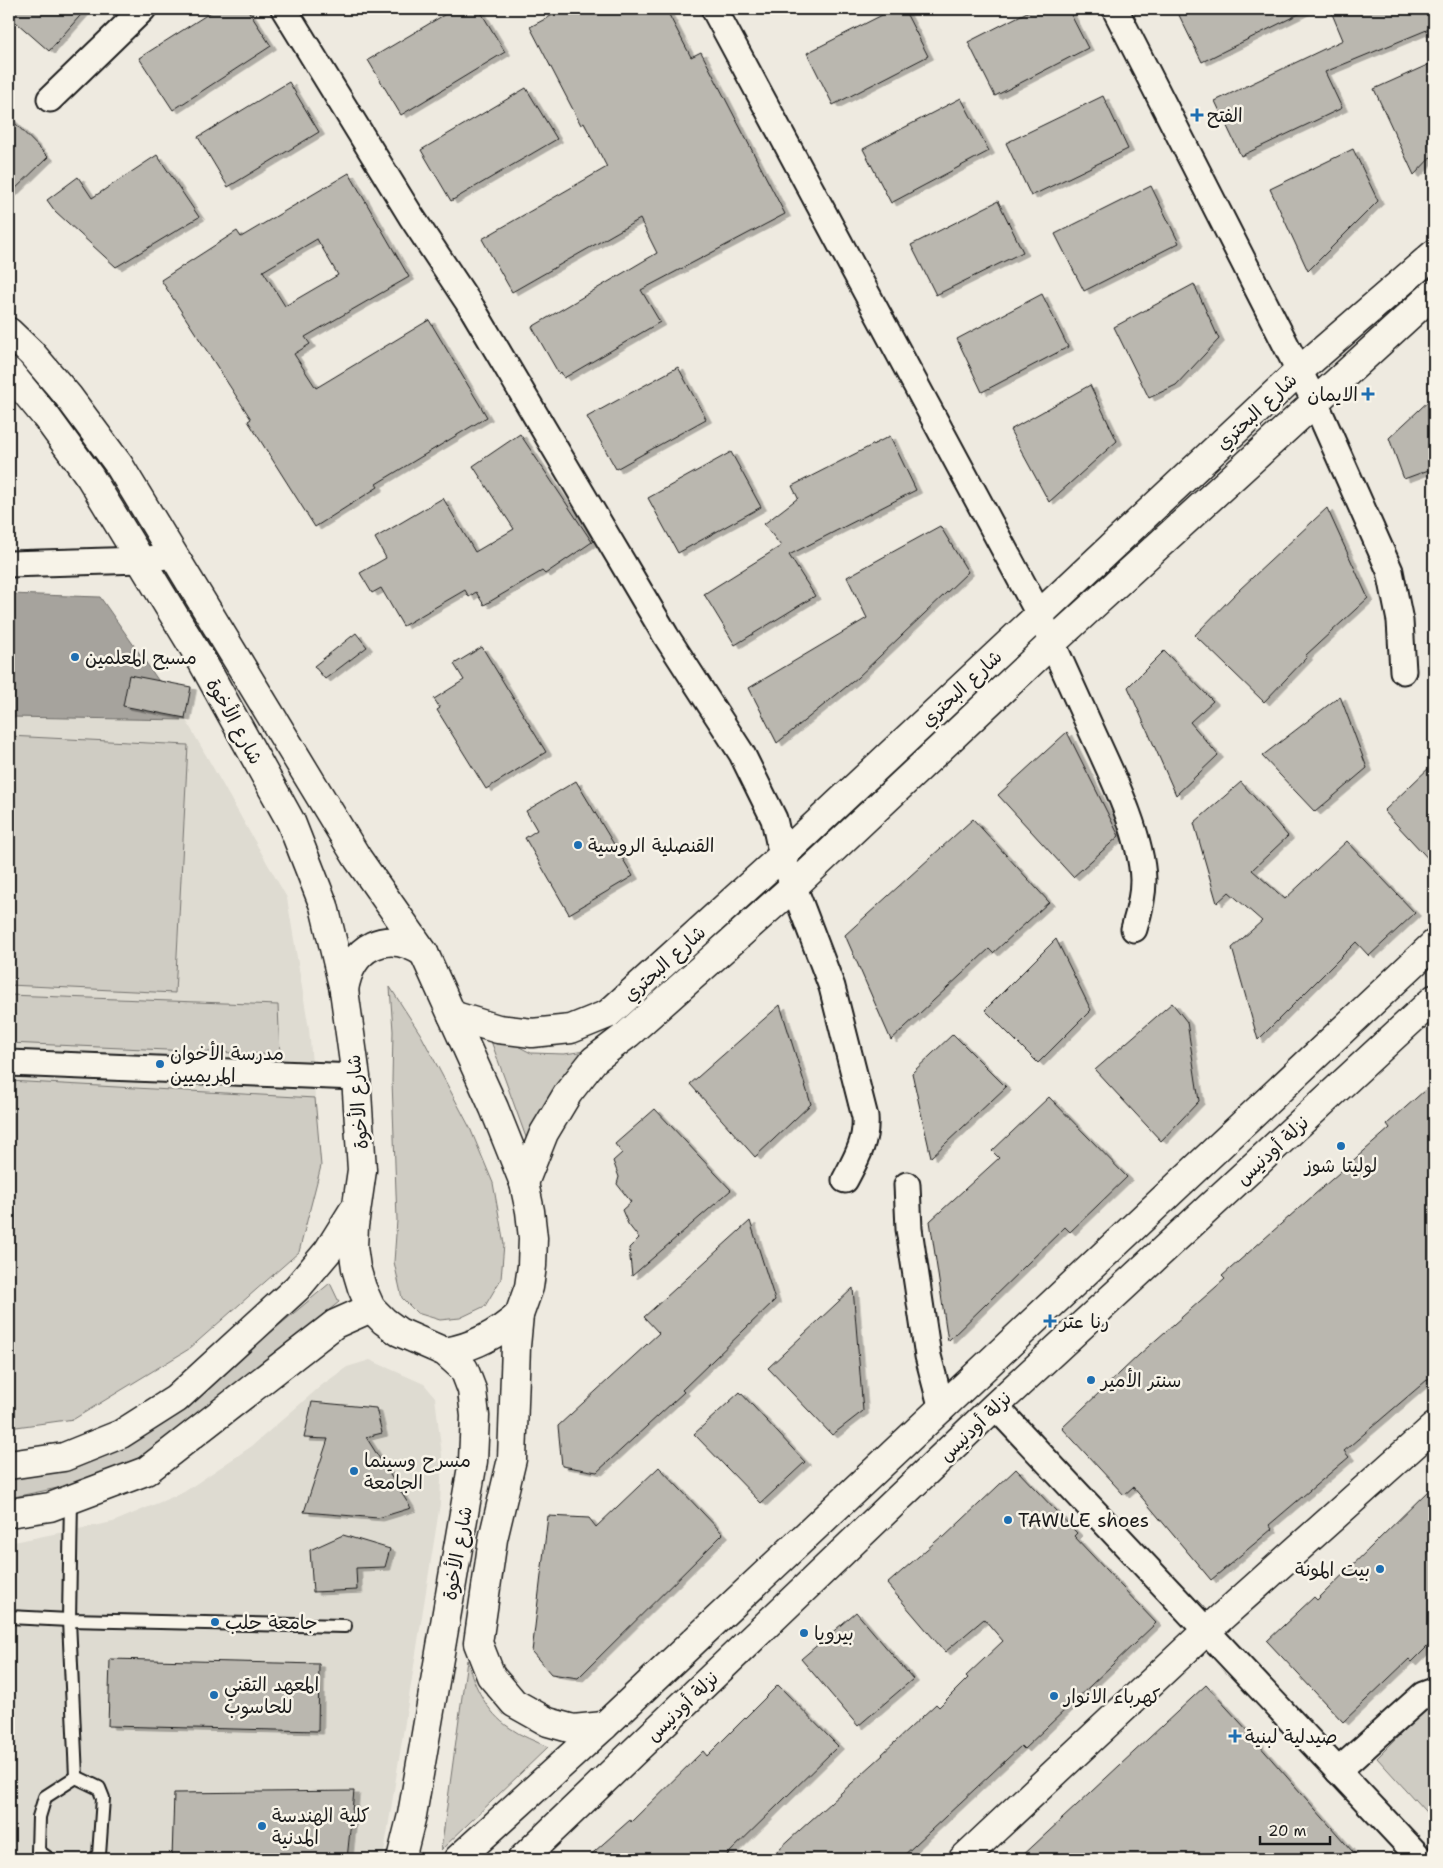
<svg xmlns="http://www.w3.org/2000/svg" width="1443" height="1868" font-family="'Shantell Sans','Playpen Sans Arabic',sans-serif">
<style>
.built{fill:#dedbd1}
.green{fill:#cfccc3;stroke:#767470}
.water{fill:#a6a39d;stroke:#6f6d69}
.building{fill:#bab7af;stroke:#1c1c1c;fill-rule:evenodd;filter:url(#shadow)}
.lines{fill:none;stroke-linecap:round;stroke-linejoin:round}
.lane-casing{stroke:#1c1c1c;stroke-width:16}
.street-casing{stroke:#1c1c1c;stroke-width:29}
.secondary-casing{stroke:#1c1c1c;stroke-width:31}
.primary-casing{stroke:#1c1c1c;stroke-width:31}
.lane{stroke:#f7f3e8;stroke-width:12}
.street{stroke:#f7f3e8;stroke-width:25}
.secondary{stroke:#f7f3e8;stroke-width:28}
.primary{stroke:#f7f3e8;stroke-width:28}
.poi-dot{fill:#1f6fb2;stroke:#f7f3e8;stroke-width:2}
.labels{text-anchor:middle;stroke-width:5;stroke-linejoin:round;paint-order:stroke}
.poi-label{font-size:19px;fill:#1c1c1c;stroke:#f7f3e8;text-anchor:start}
.street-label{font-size:19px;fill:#1c1c1c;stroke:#f7f3e8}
</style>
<defs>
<filter id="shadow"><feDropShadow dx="5.5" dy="3" stdDeviation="0" flood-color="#0004"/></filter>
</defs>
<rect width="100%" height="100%" fill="#eeeae0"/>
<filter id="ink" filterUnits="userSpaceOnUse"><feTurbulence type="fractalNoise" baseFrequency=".02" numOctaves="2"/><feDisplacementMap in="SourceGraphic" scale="10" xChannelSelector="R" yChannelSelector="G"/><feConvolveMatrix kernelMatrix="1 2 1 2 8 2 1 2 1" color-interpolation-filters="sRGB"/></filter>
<g filter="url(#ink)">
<!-- built -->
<g class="built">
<polygon points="9,717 186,720 287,898 309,1029 321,1166 299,1252 189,1349 74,1419 9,1428"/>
<polygon points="370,1360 424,1384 435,1397 442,1455 440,1504 383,1859 9,1859 9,1543 113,1522 184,1492 252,1446 322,1385 347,1367"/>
</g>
<!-- green -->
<g class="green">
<polygon points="9,736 188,745 175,993 9,985"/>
<polygon points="390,987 421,1035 470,1128 493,1183 504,1244 501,1279 485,1306 460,1318 440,1320 417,1313 402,1298 394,1262 397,1220 392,1081 393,1031"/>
<polygon points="9,995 278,1005 280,1055 9,1043"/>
<polygon points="487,1030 531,1053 564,1054 600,1049 527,1140"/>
<polygon points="9,1081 315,1098 321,1166 299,1252 189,1349 74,1419 9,1428"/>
<polygon points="330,1283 339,1302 159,1448 113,1471 72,1485 9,1498 9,1478 49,1472 180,1408"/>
<path d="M 467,1660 C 474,1686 487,1713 510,1728 C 521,1736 535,1741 548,1747 L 441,1850 Z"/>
<polygon points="1425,1710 1434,1710 1434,1821 1377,1758"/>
</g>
<!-- water -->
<polygon class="water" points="9,594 100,597 186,720 9,717"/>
<!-- building -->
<g class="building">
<polygon points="9,9 86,9 49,51 9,16"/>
<polygon points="216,9 247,9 271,46 173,110 139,58"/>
<polygon points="454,9 479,9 505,52 401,115 368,60"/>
<polygon points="564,9 666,9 691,57 701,52 785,214 641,290 660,322 564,378 561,372 559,374 532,327 657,253 640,219 512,292 482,239 607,167 584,123 581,125 530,27"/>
<polygon points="894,9 904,9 928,56 833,105 807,53"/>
<polygon points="1033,9 1068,9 1088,48 995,96 968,42"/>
<polygon points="1176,9 1309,9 1202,62"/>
<polygon points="1330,9 1434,9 1434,27 1325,72 1342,108 1241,156 1215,101 1343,40"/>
<polygon points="1434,62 1434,154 1414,175 1374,89"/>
<polygon points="289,82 319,132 228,187 198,137"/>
<polygon points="526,88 557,139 451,201 421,150"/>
<polygon points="1103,96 1128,149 1031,196 1006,143"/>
<polygon points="961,98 989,151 891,203 863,149"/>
<polygon points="9,117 48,157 9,195"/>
<polygon points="1353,149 1378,201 1308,271 1270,189"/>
<polygon points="157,155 199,217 116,267 55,211 47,200 78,177 92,198"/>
<path d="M 349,173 L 409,277 L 305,337 L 310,344 L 294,354 L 316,388 L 429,320 L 487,417 L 376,484 L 378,487 L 315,527 L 248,421 L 251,419 L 161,280 L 237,231 L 241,237 ZM 317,239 L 338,275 L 285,306 L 263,271 Z"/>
<polygon points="1151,186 1179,243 1084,291 1055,234"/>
<polygon points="998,201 1023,252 936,295 911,245"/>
<polygon points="1194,284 1219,339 1176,385 1149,398 1114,327"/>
<polygon points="1042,294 1068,347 982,392 957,339"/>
<polygon points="678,367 706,419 616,469 587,417"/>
<polygon points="1090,385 1117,441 1049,502 1010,430"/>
<polygon points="1434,396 1434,468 1404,479 1389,438"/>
<polygon points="520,434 592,542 545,574 542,571 484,605 476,592 469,597 465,590 403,626 381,588 372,593 360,573 386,558 375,538 443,498 475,552 514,529 473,466"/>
<polygon points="890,436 916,490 789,555 815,596 735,645 704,594 781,546 764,524 798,498 792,486"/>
<polygon points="731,452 761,507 678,553 648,498"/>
<polygon points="1327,508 1368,598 1306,655 1307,657 1264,702 1195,635 1239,590"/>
<polygon points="940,526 968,572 857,678 777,743 749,688 867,618 847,577"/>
<polygon points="356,633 367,647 325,679 314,666"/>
<polygon points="482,647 546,752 486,789 437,710 440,708 434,699 464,680 454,664"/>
<polygon points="1164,651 1213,701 1190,722 1218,755 1176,795 1128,687"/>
<polygon points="129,675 191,687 185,718 123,706"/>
<polygon points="1340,696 1367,768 1315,812 1262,756"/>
<polygon points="1067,732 1119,836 1073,877 998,795"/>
<polygon points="1434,763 1434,865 1384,811"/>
<polygon points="576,781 633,876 569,914 525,838 537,830 526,811"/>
<polygon points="1241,782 1288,836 1252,870 1285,899 1347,841 1415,913 1369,956 1356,942 1258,1040 1232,948 1262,921 1229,892 1217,903 1194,823"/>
<polygon points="973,819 1049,902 993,953 989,949 891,1040 845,935"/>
<polygon points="1056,939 1091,1010 1038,1063 985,1010"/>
<polygon points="1172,1003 1187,1022 1199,1101 1161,1141 1095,1070"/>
<polygon points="780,1005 811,1104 755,1157 690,1084"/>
<polygon points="953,1034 1006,1087 931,1157 912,1073"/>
<polygon points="1434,1082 1434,1374 1344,1451 1349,1457 1269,1525 1272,1529 1211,1580 1133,1487 1124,1495 1062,1428 1140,1354 1225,1279 1222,1276 1390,1128 1387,1124"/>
<polygon points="1049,1097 1127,1177 1070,1232 1065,1227 948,1341 930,1221 999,1158 992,1151"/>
<polygon points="655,1109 731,1190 632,1276 629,1248 639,1238 628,1224 622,1210 631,1202 617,1184 619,1177 613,1161 622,1153 615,1144"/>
<polygon points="750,1221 775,1300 682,1390 684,1392 597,1472 562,1466 558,1426 659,1333 644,1317"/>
<polygon points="853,1288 863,1411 832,1435 768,1368"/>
<polygon points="740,1392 805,1462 761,1503 694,1434"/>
<polygon points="312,1402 376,1408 382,1433 366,1437 411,1508 378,1518 304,1512 328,1439 304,1438"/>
<polygon points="659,1467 723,1534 578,1678 551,1674 532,1652 548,1516 589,1518 596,1527"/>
<polygon points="1016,1469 1077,1533 1074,1536 1156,1623 1024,1749 1021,1746 900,1859 768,1859 883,1755 882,1754 936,1704 939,1707 968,1678 966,1676 1003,1641 984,1619 945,1652 887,1584 942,1536 943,1538"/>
<polygon points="1434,1485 1434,1640 1412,1662 1409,1659 1343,1722 1267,1641 1314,1597 1317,1600"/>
<polygon points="343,1535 390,1549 385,1567 356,1568 357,1590 313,1592 310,1550"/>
<polygon points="856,1612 913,1679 858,1726 801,1659"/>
<polygon points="110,1659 319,1664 318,1731 108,1726"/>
<polygon points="778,1685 838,1746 723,1859 586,1859 630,1820 631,1822 703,1751 707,1756"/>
<polygon points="1206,1685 1259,1743 1258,1744 1359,1859 1019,1859"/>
<polygon points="354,1791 347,1859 172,1859 174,1793"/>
</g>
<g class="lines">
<defs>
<g id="lane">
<polyline points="71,1499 69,1620 76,1777"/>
<polyline points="9,1617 69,1620 345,1626"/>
<polyline points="76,1777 99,1788 103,1798 99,1855 94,1859"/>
<polyline points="49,1859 38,1851 39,1817 45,1797 76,1777"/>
</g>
<g id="street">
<path d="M 284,9 L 411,216 L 472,308 L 666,636 L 742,754 L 774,819 L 782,856 L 832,987 L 865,1117 C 867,1141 856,1159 845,1180"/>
<path d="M 714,9 L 1039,614 C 1058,656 1077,698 1096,740 C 1114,779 1142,837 1143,880 C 1143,897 1139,913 1134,929"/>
<polyline points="1115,9 1315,402 1390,571 1400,621 1403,671"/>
<polyline points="50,99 143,9"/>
<polyline points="9,564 141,560 173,555"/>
<polyline points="9,1063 356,1077"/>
<polyline points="907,1185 909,1229 928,1356 942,1409"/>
<polyline points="995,1406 1421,1859"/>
<polyline points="1338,1771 1423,1695 1434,1691"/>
</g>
<g id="secondary">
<polyline points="9,332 32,354 68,396 119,465 358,859 424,953 494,1108 524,1183 530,1211 533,1238 532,1266 529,1287 519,1315 516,1346 512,1459 493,1539 478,1643 491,1676 514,1703 548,1722 573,1729 604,1726"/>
<polyline points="9,372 47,418 90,477 203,663 291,822 324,906 344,990 356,1077 362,1170 354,1226 353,1247 356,1268 362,1288 371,1308 384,1321 399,1332 445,1352 464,1369 472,1390 475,1416 473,1461 412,1815 401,1859"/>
<path d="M 344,990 C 351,946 387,928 424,953"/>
<polyline points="452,1015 498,1029 532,1033 571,1029 608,1014 782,856 1299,371 1434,254"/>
<polyline points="524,1183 544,1133 568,1093 594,1060 628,1034 793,887 1052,643 1434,293"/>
<path d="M 445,1352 C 474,1347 497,1335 519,1315"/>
<polyline points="9,1465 64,1457 121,1434 176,1399 297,1288 328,1251 353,1211"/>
<polyline points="9,1513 50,1507 146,1471 335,1324 371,1308"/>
<polyline points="963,1859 1206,1631 1434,1427"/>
</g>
<g id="primary">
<polyline points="458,1859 604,1726 1434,944"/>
<polyline points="522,1859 995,1406 1434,999"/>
</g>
</defs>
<!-- lane casing -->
<use href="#lane" class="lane-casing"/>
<!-- street casing -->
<use href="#street" class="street-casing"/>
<!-- secondary casing -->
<use href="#secondary" class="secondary-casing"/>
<!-- primary casing -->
<use href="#primary" class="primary-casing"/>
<!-- lane -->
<use href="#lane" class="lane"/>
<!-- street -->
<use href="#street" class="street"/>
<!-- secondary -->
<use href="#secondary" class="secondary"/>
<!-- primary -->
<use href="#primary" class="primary"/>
</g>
</g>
<!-- markers -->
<g class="poi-dot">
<path d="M1194.5 107.5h5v5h5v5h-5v5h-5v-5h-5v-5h5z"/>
<path d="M1365.5 386.5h5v5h5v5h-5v5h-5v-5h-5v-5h5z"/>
<circle cx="75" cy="657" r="5"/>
<circle cx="578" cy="845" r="5"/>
<circle cx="160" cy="1064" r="5"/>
<circle cx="1341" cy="1146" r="5"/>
<path d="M1047.5 1313.5h5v5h5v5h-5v5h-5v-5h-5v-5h5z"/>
<circle cx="1091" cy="1380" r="5"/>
<circle cx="354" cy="1471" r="5"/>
<circle cx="1008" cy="1520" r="5"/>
<circle cx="1380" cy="1569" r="5"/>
<circle cx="215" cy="1622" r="5"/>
<circle cx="804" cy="1633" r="5"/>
<circle cx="214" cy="1695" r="5"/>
<circle cx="1054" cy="1696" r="5"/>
<path d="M1232.5 1728.5h5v5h5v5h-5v5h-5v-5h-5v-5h5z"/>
<circle cx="262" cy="1826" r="5"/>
</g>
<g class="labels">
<!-- poi labels -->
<g class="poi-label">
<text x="1207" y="122">الفتح</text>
<text x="1358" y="401" text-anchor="end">الايمان</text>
<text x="85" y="664">مسبح المعلمين</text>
<text x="588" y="852">القنصلية الروسية</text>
<text x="170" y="1060">مدرسة الأخوان<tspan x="170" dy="22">المريميين</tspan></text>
<text x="1341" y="1172" text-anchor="middle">لوليتا شوز</text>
<text x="1060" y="1328">رنا عتر</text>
<text x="1101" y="1387">سنتر الأمير</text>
<text x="364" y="1467">مسرح وسينما<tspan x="364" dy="22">الجامعة</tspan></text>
<text x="1018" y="1527">TAWLLE shoes</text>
<text x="1370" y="1576" text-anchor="end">بيت المونة</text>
<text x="225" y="1629">جامعة حلب</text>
<text x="814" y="1640">بيرويا</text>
<text x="224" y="1691">المعهد التقني<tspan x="224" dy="22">للحاسوب</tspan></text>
<text x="1064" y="1703">كهرباء الانوار</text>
<text x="1245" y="1743">صيدلية لبنية</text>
<text x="272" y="1822">كلية الهندسة<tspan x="272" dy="22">المدنية</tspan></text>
</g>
<!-- street labels -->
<g class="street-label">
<text transform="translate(1256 411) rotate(-43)" y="7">شارع البحتري</text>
<text transform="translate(961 688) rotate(-43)" y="7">شارع البحتري</text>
<text transform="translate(235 721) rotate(61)" y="7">شارع الأخوة</text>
<text transform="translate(664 963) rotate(-42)" y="7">شارع البحتري</text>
<text transform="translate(357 1102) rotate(-95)" y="7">شارع الأخوة</text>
<text transform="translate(1272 1150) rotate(-43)" y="7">نزلة أودنيس</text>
<text transform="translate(975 1426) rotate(-44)" y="7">نزلة أودنيس</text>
<text transform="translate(457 1553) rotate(-80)" y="7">شارع الأخوة</text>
<text transform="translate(682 1706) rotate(-44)" y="7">نزلة أودنيس</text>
</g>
</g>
<!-- margin -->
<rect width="1443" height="1868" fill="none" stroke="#f7f3e8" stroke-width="30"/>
<rect x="15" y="15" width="1413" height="1838" fill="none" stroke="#1c1c1c" stroke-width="2" filter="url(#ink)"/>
<!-- scale -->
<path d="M1260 1836v8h70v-8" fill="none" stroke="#1c1c1c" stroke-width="2.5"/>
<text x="1268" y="1836" font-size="15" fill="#1c1c1c" stroke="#f7f3e8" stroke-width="4" paint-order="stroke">20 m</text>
</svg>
